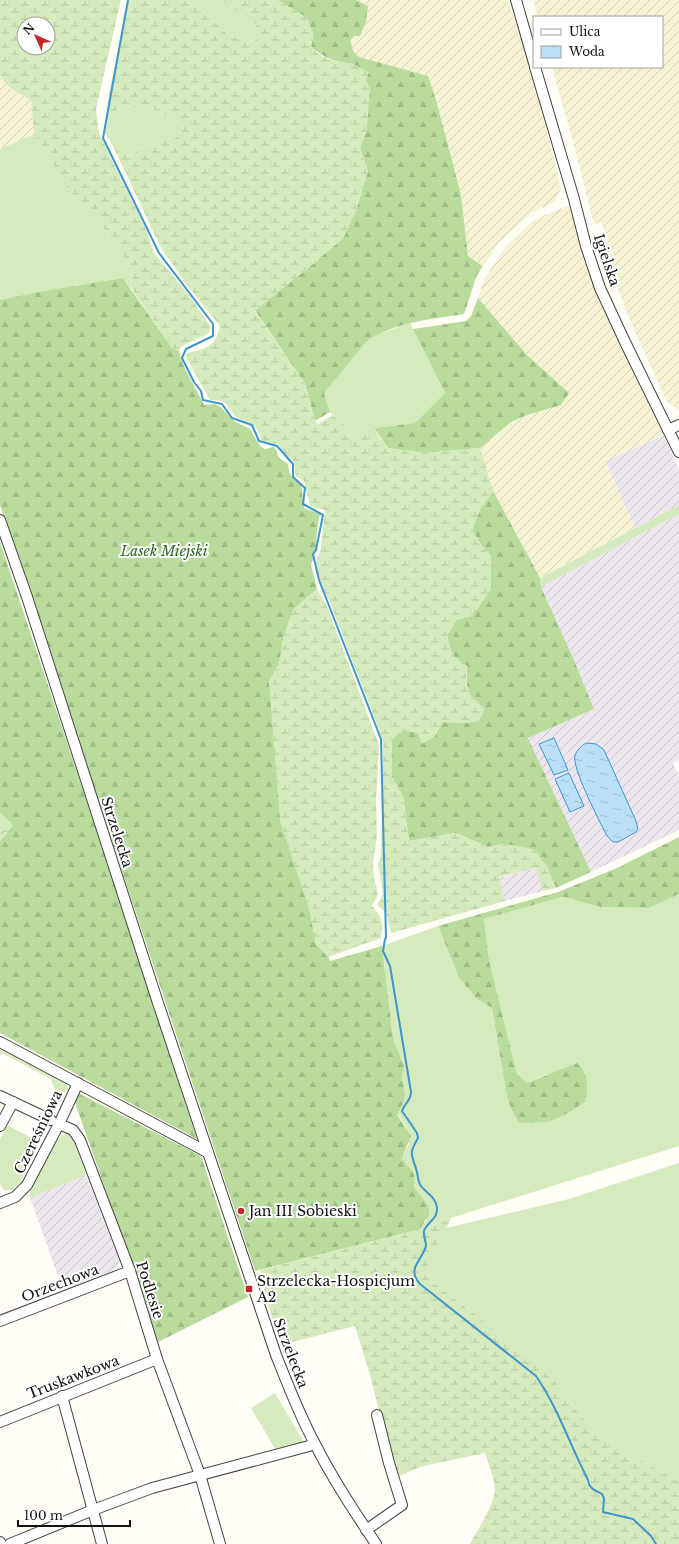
<svg xmlns="http://www.w3.org/2000/svg" width="679" height="1544" font-family="'Libre Baskerville',serif">
<style>
.industrial{fill:url(#industrial-furrows)}
.farmland{fill:url(#farmland-furrows)}
.grass{fill:#d5ebbd}
.forest{fill:url(#forest-firs)}
.wetland{fill:url(#wetland-marsh);fill-rule:evenodd}
.park{fill:url(#park-crowns)}
.water{fill:url(#water-ripples);stroke:#3f96cf}
.lines{fill:none;stroke-linecap:round;stroke-linejoin:round}
.stream{stroke:#3f96cf;stroke-width:2}
.minor-casing{stroke:#444;stroke-width:12}
.minor{stroke:#fff;stroke-width:10}
.poi-dot{fill:#c4262e;stroke:#fff;stroke-width:1.5}
.labels{text-anchor:middle;stroke-width:4;stroke-linejoin:round;paint-order:stroke}
.street-label{font-size:14px;fill:#111;stroke:#fff}
.park-label{font-size:14px;font-style:italic;fill:#2f6b1f;stroke:#fff}
.poi-label{font-size:14px;fill:#111;stroke:#fff;text-anchor:start}
</style>
<defs>
<pattern id="industrial-furrows" width="10" height="10" patternUnits="userSpaceOnUse"><rect width="10" height="10" fill="#eee6ef"/><path d="M-1 1l2-2M0 10L10 0M9 11l2-2" fill="none" stroke="#cbc4cc"/></pattern>
<pattern id="farmland-furrows" width="10" height="10" patternUnits="userSpaceOnUse"><rect width="10" height="10" fill="#f6f3d4"/><path d="M-1 1l2-2M0 10L10 0M9 11l2-2" fill="none" stroke="#d2cfb5"/></pattern>
<pattern id="forest-firs" width="22" height="20" patternUnits="userSpaceOnUse"><rect width="22" height="20" fill="#b9dc9c"/><path d="M5 1l3.5 6h-7zM16 11l3.5 6h-7z" fill="#9ebc85"/></pattern>
<pattern id="wetland-marsh" width="20" height="14" patternUnits="userSpaceOnUse"><rect width="20" height="14" fill="#d5ebbd"/><path d="M1 5h8M5 5V1M11 12h8M15 12V8" fill="none" stroke="#b6c8a1"/></pattern>
<pattern id="park-crowns" width="20" height="18" patternUnits="userSpaceOnUse"><rect width="20" height="18" fill="#d5ebbd"/><path d="M2 6a3 3 0 1 1 6 0M12 15a3 3 0 1 1 6 0" fill="none" stroke="#b6c8a1"/></pattern>
<pattern id="water-ripples" width="26" height="14" patternUnits="userSpaceOnUse"><rect width="26" height="14" fill="#b9e0f7"/><path d="M2 4q2-2 4 0t4 0M15 11q2-2 4 0t4 0" fill="none" stroke="#9ebfd3"/></pattern>
</defs>
<rect width="100%" height="100%" fill="#fffdf5"/>
<!-- industrial -->
<g class="industrial">
<polygon points="664,435 679,470 679,505 635,528 605,461"/>
<polygon points="679,514 679,760 673,763 679,776 679,830 591,872 528,738 594,709 574,660 541,587"/>
<polygon points="536,868 543,891 505,901 498,878"/>
<polygon points="86,1175 120,1262 116,1269 63,1290 30,1198"/>
</g>
<!-- farmland -->
<g class="farmland">
<polygon points="356,0 508,0 534,79 561,188 555,202 531,213 499,243 483,266 468,256 461,195 428,77 359,57 353,51 349,40 354,36 368,6"/>
<polygon points="533,0 679,0 679,410 667,402 632,325 610,269 601,246 609,243 601,222 594,224 575,149 552,67 662,67 662,17 538,17"/>
<polygon points="0,77 10,88 31,100 34,134 0,149"/>
<polygon points="565,207 571,207 630,361 664,435 605,461 635,528 540,578 493,491 480,448 511,422 527,415 561,405 569,393 527,355 478,298 484,279 505,247 532,222 542,216"/>
</g>
<!-- grass -->
<g class="grass">
<polygon points="191,0 221,0 254,23 262,37 249,43 227,34"/>
<polygon points="122,106 151,108 183,124 181,136 142,148 130,156 113,146 105,133 109,116"/>
<polygon points="34,134 77,203 100,223 124,256 132,273 131,288 123,278 37,292 0,300 0,149"/>
<polygon points="410,323 445,393 415,423 374,428 378,435 353,435 330,412 324,393 367,341 376,335"/>
<polygon points="679,505 679,514 541,587 540,578"/>
<polygon points="679,894 679,1146 451,1218 421,1229 422,1225 426,1220 429,1206 414,1187 414,1174 402,1158 409,1144 406,1127 397,1114 404,1101 405,1095 402,1076 403,1066 393,1039 382,946 438,926 459,978 477,999 492,1008 507,1097 511,1109 519,1123 548,1074 527,1083 517,1074 489,960 484,919 563,897 601,907 649,908"/>
<polygon points="0,1046 66,1082 68,1091 66,1090 60,1103 51,1079 2,1053 0,1056"/>
<polygon points="7,1125 39,1142 21,1181 12,1190 4,1190 0,1184 0,1139"/>
<polygon points="66,1133 72,1135 86,1175 30,1198 30,1188 52,1148 61,1136"/>
<polygon points="679,1163 679,1482 600,1436 575,1409 545,1368 430,1280 428,1266 446,1228 569,1199"/>
<polygon points="275,1393 305,1444 277,1452 251,1408"/>
</g>
<!-- forest -->
<g class="forest">
<path d="M 277,0 L 356,0 L 368,6 L 366,22 L 360,36 L 354,36 L 350,40 L 353,51 L 359,57 L 428,76 L 436,100 L 461,195 L 468,256 L 483,266 L 477,275 L 464,314 C 432,319 395,322 367,341 L 324,393 L 330,412 L 315,421 L 305,384 L 255,310 L 318,260 L 368,172 L 360,148 L 367,129 L 353,64 C 336,62 324,58 311,47 L 313,34 L 307,18 Z"/>
<path d="M 123,278 L 172,348 L 179,351 C 183,370 196,387 204,405 L 215,404 L 221,407 L 234,421 L 250,429 L 260,446 L 265,449 L 274,447 L 277,451 L 278,457 L 288,464 C 289,475 292,478 301,484 L 304,508 L 320,514 L 317,530 L 316,550 L 311,565 L 317,589 L 294,609 L 284,635 L 279,664 L 269,682 L 316,944 L 328,957 L 330,961 L 382,946 L 393,1039 L 404,1066 L 402,1076 L 405,1095 L 404,1101 L 397,1115 L 411,1136 L 402,1158 L 414,1174 L 414,1187 L 429,1206 L 429,1215 L 422,1225 L 421,1229 L 255,1271 L 0,505 L 0,300 L 37,292 Z"/>
<polygon points="478,298 527,355 569,393 561,405 527,415 511,422 480,448 425,453 388,448 374,428 415,423 445,393 413,329 466,321 471,316"/>
<path d="M 493,491 L 540,578 L 541,587 L 574,660 L 594,709 L 528,738 L 591,872 L 556,888 L 546,865 L 540,859 L 537,851 L 504,844 L 488,847 L 456,833 L 409,841 L 403,797 L 392,777 L 392,739 L 403,730 L 419,733 L 422,743 L 434,737 L 442,722 L 467,723 L 470,695 L 467,685 L 467,666 C 453,659 449,650 447,634 L 490,569 L 491,556 L 481,545 L 472,530 L 480,509 Z"/>
<polygon points="0,542 94,823 197,1139 0,1033 0,841 13,825 0,813"/>
<path d="M 679,837 L 679,894 L 649,908 L 601,907 L 563,897 L 484,919 L 489,960 L 517,1074 L 527,1083 L 577,1063 C 590,1076 587,1083 586,1101 L 570,1112 L 549,1122 L 519,1123 L 511,1109 L 507,1097 L 492,1008 L 477,999 L 459,978 L 438,926 L 558,892 L 622,866 L 625,864 Z"/>
<polygon points="78,1093 201,1156 248,1297 156,1343 134,1270 74,1100"/>
</g>
<!-- wetland -->
<g class="wetland">
<path d="M 0,0 L 121,0 L 96,109 L 99,133 L 147,232 L 154,253 L 189,295 L 211,327 L 208,334 L 182,346 L 179,351 L 172,348 L 131,288 L 132,273 L 124,256 L 100,223 L 77,203 L 34,134 L 31,100 L 10,88 L 0,77 ZM 24,24 L 48,24 L 48,48 L 24,48 Z"/>
<path d="M 128,0 L 191,0 L 227,34 L 249,43 L 262,37 L 254,23 L 221,0 L 277,0 L 307,18 L 313,34 L 311,47 L 320,55 L 335,61 L 353,64 L 369,72 L 366,81 L 370,88 L 367,129 L 360,148 L 368,172 L 356,211 L 343,239 L 255,311 L 305,384 L 315,421 L 318,424 L 333,415 L 354,435 L 378,435 L 388,448 L 425,453 L 480,448 L 493,491 L 480,509 L 472,530 L 481,545 L 491,556 L 491,589 L 473,616 L 456,620 L 452,629 L 447,635 C 449,650 454,659 467,666 C 466,692 466,692 485,709 L 479,721 L 467,723 L 443,722 L 434,737 L 422,744 L 418,733 L 403,730 L 392,739 L 392,777 L 403,797 L 409,841 L 456,833 L 488,847 L 504,844 L 524,847 L 537,851 L 540,859 L 546,864 L 556,888 L 543,891 L 536,868 L 499,877 L 505,901 L 391,933 L 386,913 L 377,905 L 383,894 L 378,864 L 381,856 L 383,740 L 330,603 L 320,581 L 316,563 L 321,548 L 325,510 L 310,506 L 304,481 L 296,476 L 293,460 L 282,453 L 281,448 L 278,444 C 254,445 266,437 254,426 C 250,421 242,421 237,417 C 226,407 228,399 210,400 L 186,357 L 187,353 C 207,349 216,346 220,326 L 184,281 L 161,248 L 113,146 L 130,156 L 142,148 L 181,136 L 183,124 L 151,108 L 122,106 L 109,116 L 105,133 L 109,94 Z"/>
<path d="M 317,589 L 326,604 L 379,745 L 376,802 L 377,836 L 373,863 L 374,878 L 378,894 L 372,906 C 383,918 383,922 381,938 L 328,957 L 316,944 L 309,909 L 280,821 L 269,682 L 279,664 L 284,635 L 294,609 Z"/>
<path d="M 451,1218 L 428,1266 L 430,1280 L 545,1368 L 575,1409 L 600,1436 L 679,1482 L 679,1544 L 470,1544 C 477,1532 495,1502 495,1490 C 494,1478 489,1465 485,1453 L 423,1466 L 396,1477 L 370,1375 L 355,1326 L 281,1345 L 265,1295 L 260,1270 L 421,1229 Z"/>
</g>
<!-- park -->
<polygon class="park" points="0,813 13,825 0,841"/>
<!-- water -->
<g class="water">
<polygon points="554,738 568,770 554,775 539,744"/>
<path d="M 586,743 L 596,744 L 604,750 L 636,821 L 638,829 L 636,832 L 618,842 L 613,842 L 607,836 C 600,822 571,767 575,755 C 577,750 581,746 586,743 Z"/>
<polygon points="569,773 584,806 570,812 555,779"/>
</g>
<g class="lines">
<!-- stream -->
<g class="stream">
<polyline points="128,0 103,138 159,253 213,324 213,336 186,349 182,358 194,382 201,391 203,400 222,404 232,418 252,425 259,441 277,446 293,464 293,477 305,488 303,504 323,515 316,550 313,554 319,580 381,739 386,938"/>
<path d="M 385,939 L 383,951 L 390,966 L 411,1092 C 411,1101 404,1104 402,1111 L 417,1133 L 418,1138 C 408,1155 412,1154 417,1172 C 418,1177 418,1182 421,1186 C 427,1194 436,1197 437,1208 C 438,1219 427,1222 424,1231 C 423,1236 426,1241 426,1246 C 422,1261 406,1268 420,1284 L 536,1376 C 558,1408 570,1445 588,1480 C 589,1489 595,1490 602,1494 L 604,1498 L 603,1512 L 633,1519 L 651,1536 L 656,1544"/>
</g>
<defs>
<g id="minor">
<polyline points="516,0 534,63"/>
<polyline points="535,67 574,199 586,246 600,288 625,342 679,452"/>
<polyline points="668,430 679,425"/>
<path d="M 0,520 L 27,597 L 158,1003 L 276,1355 C 288,1385 299,1414 314,1442 C 332,1478 354,1511 376,1544"/>
<polyline points="0,1042 207,1152"/>
<polyline points="0,1096 51,1120"/>
<polyline points="59,1124 73,1130 80,1140 130,1271 157,1359 200,1475 220,1544"/>
<polyline points="0,1126 13,1102"/>
<polyline points="0,1203 15,1197 27,1185 59,1124 78,1083"/>
<polyline points="0,1321 130,1271"/>
<polyline points="62,1396 102,1544"/>
<polyline points="0,1422 157,1359"/>
<polyline points="366,1530 402,1505 389,1463 377,1415"/>
<polyline points="0,1542 1,1544"/>
<polyline points="10,1544 93,1510 152,1488 309,1446 314,1443"/>
</g>
</defs>
<!-- minor casing -->
<use href="#minor" class="minor-casing"/>
<!-- minor -->
<use href="#minor" class="minor"/>
</g>
<!-- markers -->
<g class="poi-dot">
<circle cx="241" cy="1211" r="4"/>
<rect x="245" y="1285" width="8" height="8" rx="2"/>
</g>
<g class="labels">
<!-- street labels -->
<g class="street-label">
<text transform="translate(607 260) rotate(71)" y="5">Igielska</text>
<text transform="translate(117 832) rotate(72)" y="5">Strzelecka</text>
<text transform="translate(38 1132) rotate(-64)" y="5">Czereśniowa</text>
<text transform="translate(60 1283) rotate(-21)" y="5">Orzechowa</text>
<text transform="translate(150 1290) rotate(72)" y="5">Podlesie</text>
<text transform="translate(291 1353) rotate(69)" y="5">Strzelecka</text>
<text transform="translate(73 1377) rotate(-21)" y="5">Truskawkowa</text>
</g>
<!-- park labels -->
<g class="park-label">
<text x="164" y="556">Lasek Miejski</text>
</g>
<!-- poi labels -->
<g class="poi-label">
<text x="249" y="1216">Jan III Sobieski</text>
<text x="257" y="1286">Strzelecka-Hospicjum<tspan x="257" dy="16">A2</tspan></text>
</g>
</g>
<!-- legend -->
<rect x="533" y="16" width="130" height="52" fill="#ffffff" stroke="#a0a0a0"/>
<rect x="541" y="29" width="20" height="6" fill="#ffffff" stroke="#a0a0a0"/>
<text x="569" y="36" font-size="12" fill="#111111">Ulica</text>
<rect x="541" y="46" width="20" height="12" fill="url(#water-ripples)" stroke="#a0a0a0"/>
<text x="569" y="56" font-size="12" fill="#111111">Woda</text>
<!-- north arrow -->
<g transform="translate(36 36) rotate(315)"><circle r="19" fill="#ffffff" stroke="#a0a0a0"/>
<path d="M0-3L7 15L0 10L-7 15Z" fill="#c4262e"/>
<text y="-6" font-size="11" font-weight="bold" text-anchor="middle" fill="#111111">N</text>
</g>
<!-- scale -->
<path d="M18 1520v6h112v-6" fill="none" stroke="#111111" stroke-width="2"/>
<text x="24" y="1520" font-size="12" fill="#111111" stroke="#ffffff" stroke-width="3" paint-order="stroke">100 m</text>
</svg>
